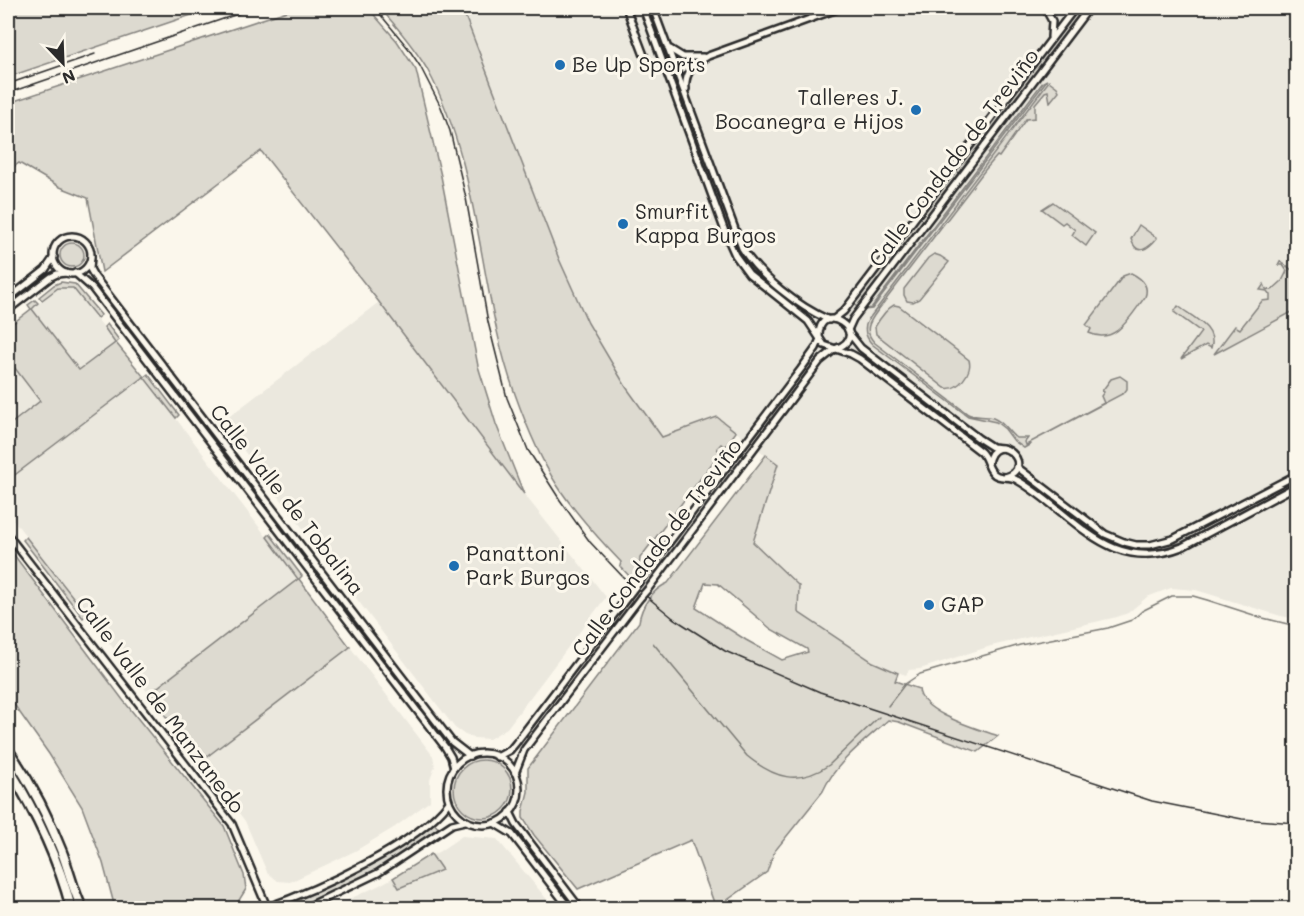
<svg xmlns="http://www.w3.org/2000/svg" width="1304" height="916" font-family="Mali,sans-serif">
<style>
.built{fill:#ebe8de}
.green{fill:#dddad0;stroke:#84827e;stroke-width:1.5;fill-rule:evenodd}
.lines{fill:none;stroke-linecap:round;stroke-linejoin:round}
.stream{stroke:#7b7a75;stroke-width:1.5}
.minor-casing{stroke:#2b2b2b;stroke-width:10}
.primary-casing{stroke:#2b2b2b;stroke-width:13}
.minor{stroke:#fbf7ec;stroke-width:5}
.primary{stroke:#fbf7ec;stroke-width:8}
.rail{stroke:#2b2b2b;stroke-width:1.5}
.minor-bridge-casing{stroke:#2b2b2b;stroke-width:10;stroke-linecap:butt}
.minor-bridge{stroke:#fbf7ec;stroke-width:5}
.poi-dot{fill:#1f6fb2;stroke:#fbf7ec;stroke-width:2}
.labels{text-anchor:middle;stroke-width:6;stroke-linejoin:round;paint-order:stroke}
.poi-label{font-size:21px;fill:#2b2b2b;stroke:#fbf7ec;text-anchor:start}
.street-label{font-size:21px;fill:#2b2b2b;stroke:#fbf7ec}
</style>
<rect width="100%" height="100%" fill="#fbf7ec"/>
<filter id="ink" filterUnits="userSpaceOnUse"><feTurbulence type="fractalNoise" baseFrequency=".0167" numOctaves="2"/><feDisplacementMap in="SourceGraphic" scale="12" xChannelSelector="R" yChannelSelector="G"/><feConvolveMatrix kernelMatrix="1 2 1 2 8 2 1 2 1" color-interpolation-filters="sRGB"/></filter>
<g filter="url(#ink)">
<!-- built -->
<g class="built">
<polygon points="462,8 1296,8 1296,619 1281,616 1196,590 1171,588 1147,597 1128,613 1117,617 991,646 920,669 909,670 906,675 885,668 873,662 798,612 799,586 753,542 777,464 717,417 662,437 626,387 588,323 559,259"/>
<polygon points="66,287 73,288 116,343 80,371 31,309 58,288"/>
<polygon points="379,302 524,494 606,597 507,728 489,739 474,738 465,735 455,728 222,422"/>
<polygon points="8,359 40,401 8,426"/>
<polygon points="144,377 299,579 149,694 8,513 8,480"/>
<polygon points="350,647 433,756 435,766 430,780 430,801 395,827 355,851 290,882 278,881 267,872 245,821 200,762"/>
<polygon points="462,836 497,839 554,908 330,908 380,885 440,851"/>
</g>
<!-- green -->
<g class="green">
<polygon points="8,8 212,8 8,77"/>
<polygon points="296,8 368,8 397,41 416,70 441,176 478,366 496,424 524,494 379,302 261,151 102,272 88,198 60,187 19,163 8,171 8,103"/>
<path d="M 380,8 L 462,8 L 559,259 L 588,323 L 626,387 L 662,437 L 717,417 L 736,432 L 725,447 L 721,444 L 717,448 L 720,453 L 640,558 L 639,570 L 631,578 L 620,566 L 621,562 C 598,538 575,513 557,485 C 541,460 525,422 515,394 C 477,288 482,169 427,69 C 414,47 397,27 380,8 Z"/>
<polygon points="647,8 649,8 739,249 759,276 805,311 804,313 757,276 739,253"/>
<polygon points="1080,8 1084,8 857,307 854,304"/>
<polygon points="1047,80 872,309 864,310 871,308 1043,82"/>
<path d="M 1049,81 L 1057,87 L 1059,91 L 1050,102 L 1048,91 L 1045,92 L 1035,104 L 1035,118 L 1026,119 L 999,157 L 997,156 L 985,170 L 878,310 C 869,322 863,331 875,343 L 968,414 C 976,418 984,415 993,418 C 1004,422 1008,432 1016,438 L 1028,438 L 1025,442 L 1026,445 L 1030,443 L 1031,444 L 1024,448 L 1014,441 L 1005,429 L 996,422 L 968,416 L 873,345 C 866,338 863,329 868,320 Z"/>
<polygon points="1053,202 1095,233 1086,246 1072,235 1075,230 1065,222 1062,224 1042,209"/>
<path d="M 1139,225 L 1157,238 C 1149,248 1137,258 1131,239 Z"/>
<circle cx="72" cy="255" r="12"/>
<polygon points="934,254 940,256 949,262 919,299 913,302 907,301 904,295 904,289 928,258"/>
<polygon points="1280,261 1296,273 1296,306 1292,312 1214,354 1235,326 1240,329 1262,301 1270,300 1270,295 1267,291 1260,290 1264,284 1266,289 1272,290 1282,281 1287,271 1283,265 1278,265"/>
<path d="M 1131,273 C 1141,278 1150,285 1145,297 C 1131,315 1116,346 1089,333 L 1091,329 L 1086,325 L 1123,276 Z"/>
<polygon points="61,282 75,284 101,315 97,318 73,288 58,288 42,300 39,297 54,285"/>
<polygon points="98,287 448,742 446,743 96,288"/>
<polygon points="35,300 38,303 32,309 79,370 115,343 104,327 107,324 119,340 116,343 144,377 148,374 179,415 176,418 144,377 8,480 8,426 40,401 8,359 8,327 31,309 28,305"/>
<path d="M 894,305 L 899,306 L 969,360 C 973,372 958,391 945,388 L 876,334 L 875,327 C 879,320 886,309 894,305 Z"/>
<path d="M 1178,306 C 1192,317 1218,328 1211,348 L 1206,345 L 1181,359 L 1201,332 L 1174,312 Z"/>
<polygon points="809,364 812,366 523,746 520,744"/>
<polygon points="1120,376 1127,381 1127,389 1124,393 1031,442 1104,403 1101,396 1104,392 1102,391 1111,379"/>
<path d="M 766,455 L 778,464 L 753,542 L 799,586 L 798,612 L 873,662 L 898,673 L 895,681 L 919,689 C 920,713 979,729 998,736 L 978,752 L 899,722 L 888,720 C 865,741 836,762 823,791 L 774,852 L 767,872 L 716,908 L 691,840 L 578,889 L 534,835 L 523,818 L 523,811 L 528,792 L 528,768 L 639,622 C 641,606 653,589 668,583 ZM 705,583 L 718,584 L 771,629 L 807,649 L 808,652 L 782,660 L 746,640 L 696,608 Z"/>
<polygon points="1296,479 1296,482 1182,542 1155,550 1128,549 1108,542 1043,495 1045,493 1107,539 1124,546 1150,548 1175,542"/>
<polygon points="270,534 302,576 299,579 350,647 200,762 149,694 298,579 267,537"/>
<polygon points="26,537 87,615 83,618 23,540"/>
<polygon points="8,547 123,700 224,826 244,875 246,889 238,902 223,908 115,908 103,863 82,807 49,754 8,696"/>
<circle cx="483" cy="789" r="29"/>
<path d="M 434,823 L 439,829 C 405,852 371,874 334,892 C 321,898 305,908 290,908 L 288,903 C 340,883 389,855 434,823 Z"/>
<polygon points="431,854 442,870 399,888 393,878"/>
</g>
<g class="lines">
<!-- stream -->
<g class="stream">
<path d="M 653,643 L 747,756 C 774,778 798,786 829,765 L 879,717"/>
<polyline points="888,706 905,684 920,674 1020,645 1108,628 1132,620 1142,611 1172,596 1193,596 1207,600 1263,618 1296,626"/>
</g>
<defs>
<g id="minor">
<path d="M 643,8 L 727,237 L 735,255 L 749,274 L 808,321 L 824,345 L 851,354 L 860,359 L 981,452 C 987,458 987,466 992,472 C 998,480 1009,475 1017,480 C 1073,512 1108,576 1182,547 L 1296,486"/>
<path d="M 653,8 L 742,248 C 759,276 799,307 829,320"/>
<polyline points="1045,8 1052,21 1051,37"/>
<polyline points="1048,8 1059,9 1069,8"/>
<polyline points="628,13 648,66"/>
<polyline points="670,49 683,57 703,57"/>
<path d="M 686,89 C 684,73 694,64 708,56 L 840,8"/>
<circle cx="72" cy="255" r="19"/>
<polyline points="91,256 90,269 94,276 452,742 470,756"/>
<polyline points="75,273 92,288 445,747 451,757 454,768"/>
<polyline points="8,299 45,270 54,257"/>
<polyline points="8,310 51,277 57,274 66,273"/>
<polyline points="834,319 844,311 1075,8"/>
<polyline points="848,330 853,319 1089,8"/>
<polyline points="849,333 861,348 978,438 992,447 1002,448"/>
<path d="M 819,336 C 819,298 873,334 837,348"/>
<path d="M 988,463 C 995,427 1039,467 1005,477"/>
<polyline points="1017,467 1105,534 1124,542 1136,545 1150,545 1173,539 1296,475"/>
<polyline points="8,535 232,824 267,907"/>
<polyline points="639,582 801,369 816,348 820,339"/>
<polyline points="648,589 820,361 835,349"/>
<circle cx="483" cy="789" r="36"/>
<polyline points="497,757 510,750 515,744 632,591"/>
<polyline points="515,773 524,750 640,598"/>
<polyline points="510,812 516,824 580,908"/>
<polyline points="494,823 512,834 569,908"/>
<path d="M 265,908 C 317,890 417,845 449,802"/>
<polyline points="305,908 378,873 452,824 465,821"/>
</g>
<g id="primary">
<path d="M 8,750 C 30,781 48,816 62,852 C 69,870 73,890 82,908"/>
<path d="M 8,767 C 35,811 58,858 71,908"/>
</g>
</defs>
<!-- minor casing -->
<use href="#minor" class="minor-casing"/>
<!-- primary casing -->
<use href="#primary" class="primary-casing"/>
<!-- minor -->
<use href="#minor" class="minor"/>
<!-- primary -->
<use href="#primary" class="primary"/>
<!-- rail -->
<g class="rail">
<polyline points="375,8 408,48 420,66 441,107 450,131 466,198 488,322 507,398 528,450 560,500 590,542 623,577 673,618 725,651 820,692 1152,801 1242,819 1296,823"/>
<polyline points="8,84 95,54"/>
<polyline points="8,93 255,8"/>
</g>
<defs>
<g id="minor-bridge">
<polyline points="632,591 639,582"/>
<polyline points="640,598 648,589"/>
</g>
</defs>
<!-- minor-bridge casing -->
<use href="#minor-bridge" class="minor-bridge-casing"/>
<!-- minor-bridge -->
<use href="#minor-bridge" class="minor-bridge"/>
</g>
</g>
<!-- markers -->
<g class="poi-dot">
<circle cx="560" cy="65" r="6"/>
<circle cx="916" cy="110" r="6"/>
<circle cx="623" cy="224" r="6"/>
<circle cx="454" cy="566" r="6"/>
<circle cx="929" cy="605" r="6"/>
</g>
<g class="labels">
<!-- poi labels -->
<g class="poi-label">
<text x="572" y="72">Be Up Sports</text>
<text x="904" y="105" text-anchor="end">Talleres J.<tspan x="904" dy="24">Bocanegra e Hijos</tspan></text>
<text x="635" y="219">Smurfit<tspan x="635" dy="24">Kappa Burgos</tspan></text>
<text x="466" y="561">Panattoni<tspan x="466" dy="24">Park Burgos</tspan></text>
<text x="941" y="612">GAP</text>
</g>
<!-- street labels -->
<g class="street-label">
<text transform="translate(954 158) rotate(-53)" y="7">Calle Condado de Treviño</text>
<text transform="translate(287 500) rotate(52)" y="7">Calle Valle de Tobalina</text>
<text transform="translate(657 548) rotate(-53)" y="7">Calle Condado de Treviño</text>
<text transform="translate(160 705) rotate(53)" y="7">Calle Valle de Manzanedo</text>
</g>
</g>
<!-- margin -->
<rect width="1304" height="916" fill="none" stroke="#fbf7ec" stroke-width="30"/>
<rect x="15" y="15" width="1274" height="886" fill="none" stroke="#2b2b2b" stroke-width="2" filter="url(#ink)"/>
<!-- north arrow -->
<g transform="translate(63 63) rotate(157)" stroke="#fbf7ec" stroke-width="4.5" paint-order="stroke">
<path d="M0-4.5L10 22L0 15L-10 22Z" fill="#2b2b2b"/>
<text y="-9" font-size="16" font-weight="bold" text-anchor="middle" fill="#2b2b2b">N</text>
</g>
</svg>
